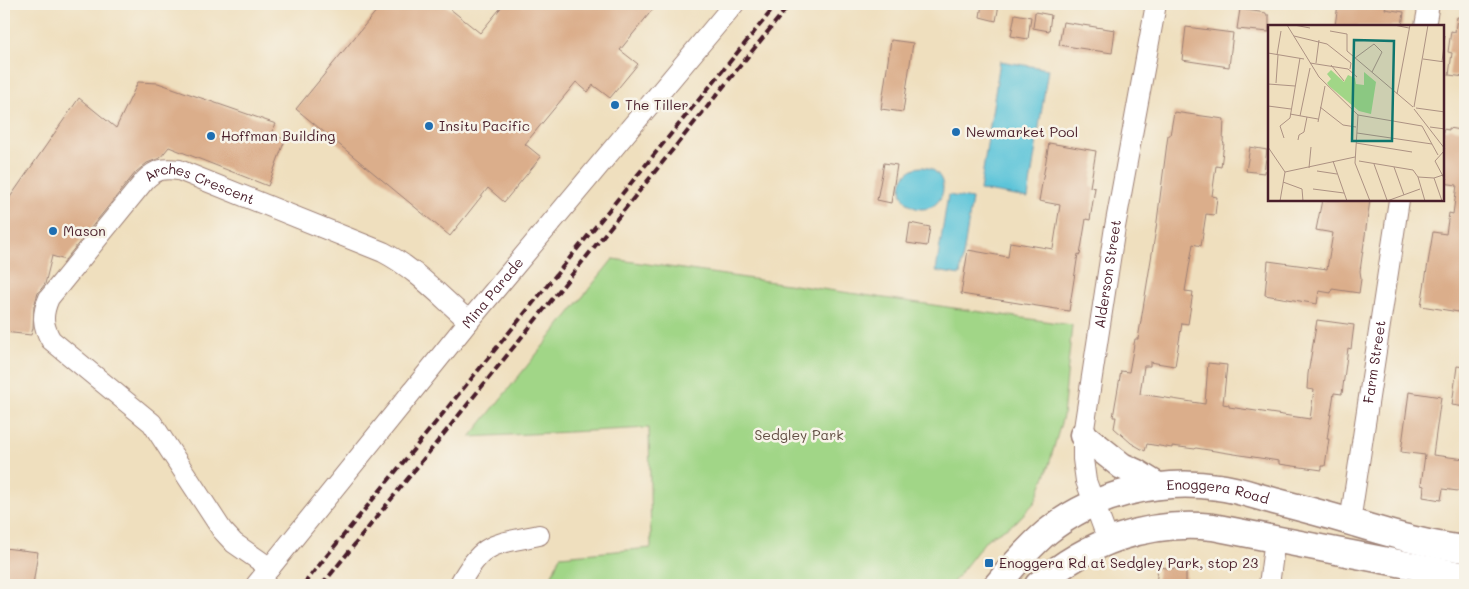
<svg xmlns="http://www.w3.org/2000/svg" width="1469" height="589" font-family="Mali,sans-serif">
<style>
.green{fill:#a1d687;stroke:#767a59}
.water{fill:#5cc4d9;stroke:#537282}
.building{fill:#dbae8b}
.lines{fill:none;stroke-linecap:round;stroke-linejoin:round}
.minor-casing{stroke:#9c7f74;stroke-width:22}
.major-casing{stroke:#9c7f74;stroke-width:29}
.minor{stroke:#fff;stroke-width:20}
.major{stroke:#fff;stroke-width:26}
.rail{stroke:#4a1f2b;stroke-width:4;stroke-dasharray:8 4;stroke-linecap:butt}
.poi-dot{fill:#1f6fb2;stroke:#f7f3e8;stroke-width:2}
.labels{text-anchor:middle;stroke-width:5;stroke-linejoin:round;paint-order:stroke}
.poi-label{font-size:14px;fill:#4a1f2b;stroke:#f7f3e8;text-anchor:start}
.street-label{font-size:14px;fill:#4a1f2b;stroke:#f7f3e8}
.park-label{font-size:14px;fill:#604d42;stroke:#f7f3e8}
.inset-road{fill:none;stroke:#ad9283;stroke-width:1}
.view{fill:#0f766e;fill-opacity:0.15;stroke:#0f766e;stroke-width:2.5}
.inset-edge{fill:none;stroke:#4a1f2b;stroke-width:2.5}
</style>
<rect width="100%" height="100%" fill="#f7f3e8"/>
<filter id="ink" filterUnits="userSpaceOnUse"><feTurbulence type="fractalNoise" baseFrequency=".02" numOctaves="2"/><feDisplacementMap in="SourceGraphic" scale="10" xChannelSelector="R" yChannelSelector="G"/><feConvolveMatrix kernelMatrix="1 2 1 2 8 2 1 2 1" color-interpolation-filters="sRGB"/></filter>
<filter id="wash" filterUnits="userSpaceOnUse"><feTurbulence type="fractalNoise" baseFrequency=".0096" numOctaves="4" result="noise"/><feDisplacementMap in="SourceGraphic" scale="20" xChannelSelector="R" yChannelSelector="G"/><feGaussianBlur stdDeviation="1.12" result="paint"/><feColorMatrix in="noise" values="0 0 0 0 0 0 0 0 0 0 0 0 0 0 0 0 0 1.4 0 .05"/><feComposite in="paint" operator="in"/></filter>
<g filter="url(#wash)">
<rect width="100%" height="100%" fill="#efdfbe"/>
<!-- green -->
<polygon class="green" points="613,259 1072,325 1063,416 1048,468 1035,502 1016,522 987,539 951,585 548,585 560,556 651,548 649,428 470,437"/>
<!-- water -->
<g class="water">
<polygon points="1000,61 1048,69 1028,198 980,190"/>
<circle cx="922" cy="188" r="21"/>
<polygon points="948,195 972,199 960,275 936,271"/>
</g>
<g id="blocks">
<!-- building -->
<g class="building">
<polygon points="382,4 444,4 480,33 504,4 657,4 620,50 638,64 610,98 593,85 588,92 576,82 525,144 541,157 504,202 488,188 450,236 296,109"/>
<polygon points="982,4 999,5 996,21 980,17"/>
<polygon points="1338,4 1386,4 1385,9 1404,12 1402,26 1335,26"/>
<polygon points="1240,9 1266,13 1266,15 1269,15 1269,32 1237,29"/>
<polygon points="1035,12 1051,15 1049,31 1033,28"/>
<polygon points="1015,14 1031,17 1028,39 1011,36"/>
<polygon points="1457,17 1465,18 1465,77 1449,75 1452,53 1448,52 1451,31 1455,32"/>
<polygon points="1063,22 1115,30 1112,53 1059,45"/>
<polygon points="1186,27 1233,33 1229,67 1182,60"/>
<polygon points="891,40 913,43 903,112 881,109"/>
<polygon points="138,82 158,83 276,124 271,133 285,140 268,186 169,147 160,158 147,163 136,172 65,260 52,256 45,284 38,293 34,306 33,328 31,335 4,332 4,206 79,98 116,128"/>
<polygon points="1174,112 1224,119 1223,142 1224,143 1221,167 1216,166 1212,196 1217,197 1215,215 1206,214 1201,246 1193,244 1185,291 1193,292 1188,324 1182,323 1175,366 1150,362 1150,366 1144,366 1140,394 1205,404 1208,363 1227,365 1223,404 1229,405 1229,407 1310,419 1314,390 1307,389 1308,374 1317,320 1354,325 1351,349 1348,348 1342,394 1334,393 1327,439 1329,439 1325,466 1322,466 1322,470 1279,464 1279,461 1196,448 1195,449 1172,446 1172,448 1147,444 1145,451 1131,443 1114,428 1116,417 1113,417 1121,371 1129,372 1135,339 1138,339 1156,229 1168,135 1170,135"/>
<polygon points="1449,128 1465,131 1465,257 1463,270 1465,270 1465,313 1421,306 1433,232 1446,234 1449,213 1453,214 1457,185 1443,183 1443,129 1449,130"/>
<polygon points="1049,143 1096,151 1090,187 1095,188 1090,220 1086,219 1080,255 1078,254 1069,311 961,294 968,250 1008,257 1010,242 1053,249 1060,205 1039,201"/>
<polygon points="1250,147 1267,150 1264,173 1246,171"/>
<polygon points="884,163 897,165 891,203 877,200"/>
<polygon points="1322,200 1370,200 1360,271 1361,279 1359,293 1332,289 1331,293 1319,291 1317,304 1265,295 1268,261 1327,269 1333,233 1316,230"/>
<polygon points="910,223 930,227 927,246 907,243"/>
<polygon points="1457,366 1465,367 1465,407 1452,405"/>
<polygon points="1409,392 1441,397 1433,455 1465,459 1465,492 1443,489 1441,500 1423,497 1424,486 1421,485 1425,455 1401,452"/>
<polygon points="4,548 38,552 33,585 4,585"/>
<polygon points="1158,567 1186,570 1186,585 1156,585"/>
</g>
</g>
</g>
<g filter="url(#ink)">
<use href="#blocks" fill-opacity="0" stroke="#9c7f74" stroke-width="1"/>
<g class="lines">
<defs>
<g id="minor">
<polyline points="1425,26 1429,4"/>
<path id="s1" d="M 1350,522 L 1399,200"/>
<path id="s2" d="M 1108,540 L 1086,481 L 1083,459 L 1083,435 L 1115,227 L 1156,4"/>
<path id="s3" d="M 270,568 L 234,543 L 222,530 L 152,423 L 51,340 C 42,325 42,314 49,298 L 145,180 C 156,169 164,168 179,170 L 383,252 C 416,269 441,297 469,321"/>
<path id="s4" d="M 256,585 L 469,321 L 734,4"/>
<path d="M 459,585 C 483,541 493,545 539,535"/>
<polyline points="1269,585 1275,539"/>
</g>
<g id="major">
<polyline points="1083,435 1122,466 1137,473 1158,486"/>
<path id="s5" d="M 997,585 C 1012,567 1028,548 1047,532 C 1093,494 1160,478 1218,487 C 1237,489 1255,496 1274,501 C 1301,508 1328,515 1354,523 C 1391,534 1427,545 1465,549"/>
<path d="M 1038,585 C 1087,542 1148,520 1213,527 L 1465,576"/>
</g>
</defs>
<!-- minor casing -->
<use href="#minor" class="minor-casing"/>
<!-- major casing -->
<use href="#major" class="major-casing"/>
<!-- minor -->
<use href="#minor" class="minor"/>
<!-- major -->
<use href="#major" class="major"/>
<!-- rail -->
<g class="rail">
<polyline points="303,585 777,4"/>
<polyline points="322,585 790,4"/>
</g>
</g>
</g>
<!-- markers -->
<g class="poi-dot">
<circle cx="615" cy="105" r="5"/>
<circle cx="429" cy="126" r="5"/>
<circle cx="956" cy="132" r="5"/>
<circle cx="211" cy="136" r="5"/>
<circle cx="53" cy="231" r="5"/>
<rect x="984" y="558" width="10" height="10" rx="2.5"/>
</g>
<g class="labels">
<!-- poi labels -->
<g class="poi-label">
<text x="625" y="110">The Tiller</text>
<text x="439" y="131">Insitu Pacific</text>
<text x="966" y="137">Newmarket Pool</text>
<text x="221" y="141">Hoffman Building</text>
<text x="63" y="236">Mason</text>
<text x="999" y="568">Enoggera Rd at Sedgley Park, stop 23</text>
</g>
<!-- street labels -->
<g class="street-label">
<text dy="5" stroke="none"><textPath href="#s3" startOffset="576">Arches Crescent</textPath></text>
<text dy="5" stroke="none"><textPath href="#s2" startOffset="272">Alderson Street</textPath></text>
<text dy="5" stroke="none"><textPath href="#s4" startOffset="376">Mina Parade</textPath></text>
<text dy="5" stroke="none"><textPath href="#s1" startOffset="162">Farm Street</textPath></text>
<text dy="5" stroke="none"><textPath href="#s5" startOffset="255">Enoggera Road</textPath></text>
</g>
<!-- park labels -->
<g class="park-label">
<text x="799" y="440">Sedgley Park</text>
</g>
</g>
<!-- overview -->
<g transform="translate(1268 25)">
<rect width="176" height="176" fill="#efdfbe"/>
<path d="M 63,45 L 76,57 L 80,50 L 87,53 L 88,59 L 96,60 L 96,47 L 108,57 L 103,89 L 91,86 L 61,61 L 59,58 L 63,54 L 59,49 Z" fill="#a1d687"/>
<path class="inset-road" d="M 19,0 L 51,52 L 90,90 L 87,138 L 102,176M 26,0 L 42,3M 126,0 L 141,3M 62,6 L 79,9 L 79,26 L 145,82M 26,11 L 59,19 L 83,38 L 82,44M 0,28 L 36,34M 9,30 L 13,6M 87,33 L 106,19 L 114,27 L 104,47M 155,34 L 177,37M 174,37 L 177,11M 42,38 L 80,44 L 89,52M 48,38 L 51,15M 63,40 L 76,56M 8,58 L 10,30M 0,59 L 27,61M 129,69 L 142,0M 0,81 L 23,84M 52,82 L 75,100 L 88,102M 146,82 L 160,0M 148,83 L 177,87M 146,84 L 177,124M 22,89 L 50,94M 90,90 L 154,101 L 170,130M 32,91 L 42,43M 50,97 L 57,61M 162,102 L 177,104M 89,108 L 164,119M 16,113 L 12,101 L 22,93 L 32,33M 30,115 L 31,110 L 36,107 L 39,92M 88,118 L 144,127M 0,122 L 17,147 L 87,132M 177,125 L 167,136 L 177,155M 65,136 L 79,176M 91,136 L 145,145 L 150,152 L 166,153 L 175,150M 106,139 L 119,175M 126,142 L 136,170M 41,143 L 43,122M 49,146 L 69,149M 150,152 L 157,176M 166,153 L 174,176M 15,157 L 34,164 L 35,176M 45,164 L 76,168M 12,176 L 17,147M 119,176 L 152,164"/>
<path class="view" d="M 86,15 L 126,16 L 124,116 L 84,116 Z"/>
<rect width="176" height="176" class="inset-edge"/>
</g>
<!-- margin -->
<rect width="1469" height="589" fill="none" stroke="#f7f3e8" stroke-width="20"/>
</svg>
